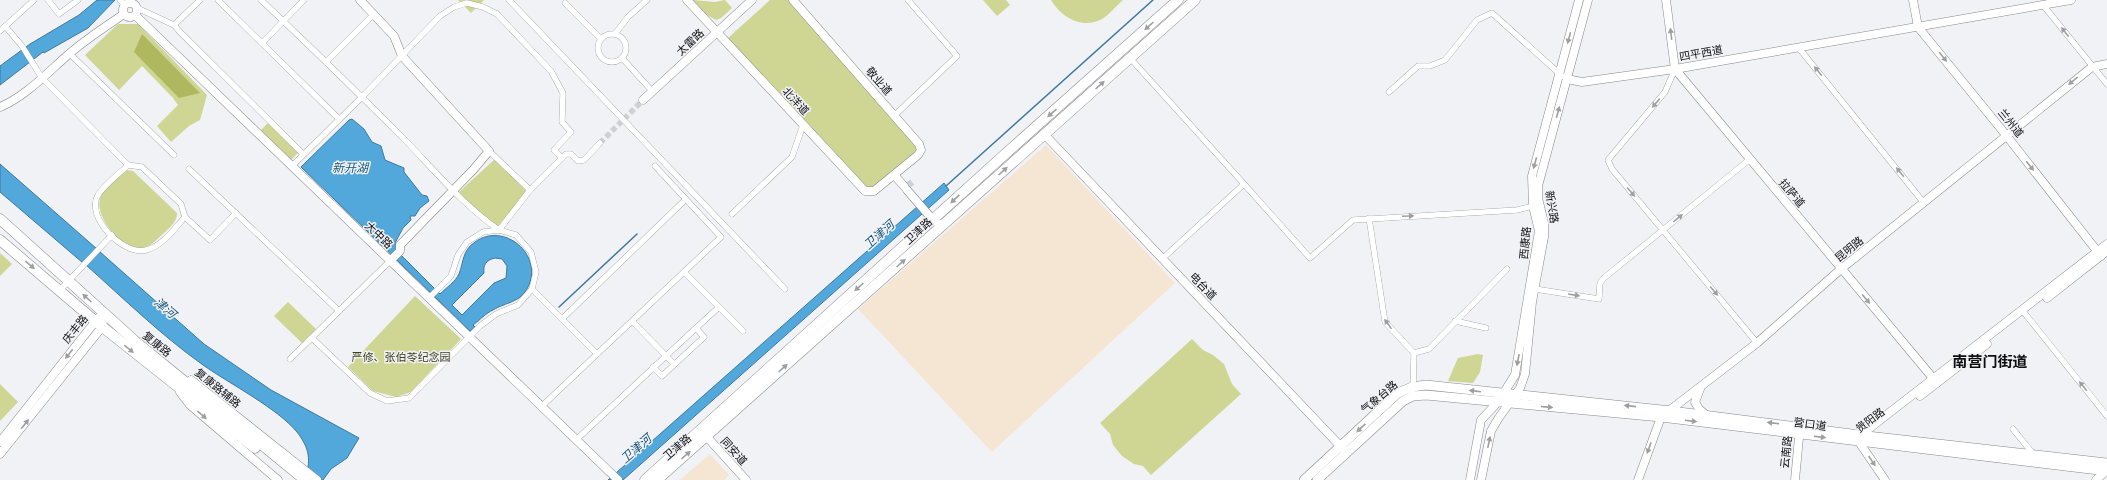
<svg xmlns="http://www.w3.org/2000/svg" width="2107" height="480" font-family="'Nunito Sans','Noto Sans SC',sans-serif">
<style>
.commercial{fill:#f5e6d3}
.green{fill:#cfd694}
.forest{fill:#afb75f}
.water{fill:#52a7db;stroke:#3e799e;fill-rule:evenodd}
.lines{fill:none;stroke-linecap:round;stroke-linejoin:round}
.stream{stroke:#3e799e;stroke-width:1.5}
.street-tunnel{stroke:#cfd0d4;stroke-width:5.5;stroke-dasharray:5.5 3;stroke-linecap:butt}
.secondary-tunnel{stroke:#cfd0d4;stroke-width:8;stroke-dasharray:8 4;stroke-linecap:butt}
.street-casing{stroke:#87888b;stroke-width:6}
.secondary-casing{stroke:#87888b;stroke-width:9}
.primary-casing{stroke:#87888b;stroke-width:10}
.highway-casing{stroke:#87888b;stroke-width:11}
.street{stroke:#fff;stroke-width:5.5}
.secondary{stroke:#fff;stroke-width:8}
.primary{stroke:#fff;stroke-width:9}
.highway{stroke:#fff;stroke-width:10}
.oneway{fill:#9f9f9f}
.labels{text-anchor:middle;stroke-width:3;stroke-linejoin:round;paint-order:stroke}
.street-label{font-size:11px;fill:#0e0e10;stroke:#f1f2f6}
.park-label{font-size:11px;fill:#3e411b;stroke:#f1f2f6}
.water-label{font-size:12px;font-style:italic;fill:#17567a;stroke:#f1f2f6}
.district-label{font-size:15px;font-weight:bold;fill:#0e0e10;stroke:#f1f2f6}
</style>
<rect width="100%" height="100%" fill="#f1f2f6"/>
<!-- commercial -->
<g class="commercial">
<polygon points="1046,145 1175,283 992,452 858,309"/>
<polygon points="710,454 729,475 724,480 680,480"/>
</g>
<!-- green -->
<g class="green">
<polygon points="458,0 484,0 471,13"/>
<polygon points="693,0 715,2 725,0 732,8 721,18 716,20 707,15"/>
<polygon points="770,0 790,0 915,141 917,150 914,155 875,187 865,187 728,38"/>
<polygon points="983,0 1006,0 1010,5 997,16"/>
<path d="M 1051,0 L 1123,0 C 1116,6 1109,15 1102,19 C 1082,30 1061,17 1051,0 Z"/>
<polygon points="118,24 138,24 207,95 200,120 189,126 171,142 157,126 178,105 173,98 142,66 119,90 85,55"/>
<polygon points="268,123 299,152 291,160 261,130"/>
<polygon points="495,159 526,191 499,227 484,217 459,192"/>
<path d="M 126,170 L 133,171 L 177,213 C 177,222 170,227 164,233 C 157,239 151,247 141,248 C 122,250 95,218 100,199 C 103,188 118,178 126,170 Z"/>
<polygon points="0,253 12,264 0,276"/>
<polygon points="415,296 461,339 411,392 396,397 373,391 348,367"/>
<polygon points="288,302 316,329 302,343 274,316"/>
<polygon points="1192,339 1203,350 1213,355 1224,364 1232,384 1241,394 1151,475 1143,466 1134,464 1122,456 1113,445 1110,434 1100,423"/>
<polygon points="1478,354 1483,355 1480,372 1473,383 1448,381 1458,358"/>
<polygon points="0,384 18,402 0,421"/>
</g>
<!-- forest -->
<polygon class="forest" points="142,34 200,93 179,98 134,52"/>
<!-- water -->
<g class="water">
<polygon points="97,0 115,0 88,28 44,53 43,52 0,85 0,66 30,44 79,15"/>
<path d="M 352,119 L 364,129 L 372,142 L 381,146 L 385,160 L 404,168 L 404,172 L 422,195 L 427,196 L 429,201 L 420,208 L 415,216 L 410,216 L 411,220 L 403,228 L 395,243 L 399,253 L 440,294 C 446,288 456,281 459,274 C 464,261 462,251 475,242 C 504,221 544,255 528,287 C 520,303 506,302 493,310 C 486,313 480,320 473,325 L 475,327 L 470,331 L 301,167 L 349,120 ZM 495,258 L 502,259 L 507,266 L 506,278 L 494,283 L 462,315 L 452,305 L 484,273 C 483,265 486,260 495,258 Z"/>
<polygon points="0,164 97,249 83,263 0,192"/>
<polygon points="944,183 949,190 623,480 608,480"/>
<path d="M 99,251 L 204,344 L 271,390 L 359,438 L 347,458 L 331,469 L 323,480 L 305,480 C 311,460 310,449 297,432 C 277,408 230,384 203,365 C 161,335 124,299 86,265 Z"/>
</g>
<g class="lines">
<!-- stream -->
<g class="stream">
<polyline points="946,186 1153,0"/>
<polyline points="559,307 637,234"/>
</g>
<!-- street-tunnel -->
<polyline class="street-tunnel" points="600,143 643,100"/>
<!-- secondary-tunnel -->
<polyline class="secondary-tunnel" points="907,182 911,187"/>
<defs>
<g id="street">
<polyline points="48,0 59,14 78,0"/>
<polyline points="120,0 125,5"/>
<polyline points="218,0 339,119"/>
<path d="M 261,0 C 310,46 358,93 405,140 C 435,171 463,205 499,230"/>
<polyline points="509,0 785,289"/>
<polyline points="565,3 601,39"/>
<polyline points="2043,5 2107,84"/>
<polyline points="137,8 174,25 200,0"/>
<polyline points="174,25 180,32 303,154"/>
<polyline points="5,26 22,46 42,78 128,165"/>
<polyline points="0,31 34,0"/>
<circle cx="612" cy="48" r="14"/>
<polyline points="615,34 628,17 647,0"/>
<polyline points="262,43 304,0"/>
<polyline points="1798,47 1924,203"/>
<polyline points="69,53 174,155"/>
<polyline points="622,58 653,92"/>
<polyline points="1130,58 1244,184"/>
<polyline points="326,62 374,14"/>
<polyline points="1675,69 1665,92 1608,160 1612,169 1757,343"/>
<polyline points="1389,92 1418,66 1430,66 1445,60 1477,20 1492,13 1562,76"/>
<polyline points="895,115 957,56 908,0"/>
<polyline points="489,151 530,190 566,154 571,154 578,161 584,160 600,143"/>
<path d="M 128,165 L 142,167 L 181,204 L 185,217 C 174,229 163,246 146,250 C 124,256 85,218 98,195 C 104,185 120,173 128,165 Z"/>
<polyline points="292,166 362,97 440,16 454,7 467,3 483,7 497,14 551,71 563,93 562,122 571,132 554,150 562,158"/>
<polyline points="655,166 721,237 632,321 674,364"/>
<polyline points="189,169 339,311"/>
<polyline points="732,214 792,157 803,125"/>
<polyline points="185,217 210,240 236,213"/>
<polyline points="1369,218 1385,322 1414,353"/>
<polyline points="1162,259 1244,184 1310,258 1353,220 1517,210 1533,206"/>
<polyline points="684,272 743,331"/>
<polyline points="532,289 597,354"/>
<polyline points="1535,289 1599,299 1600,283 1604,278 1750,159"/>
<polyline points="60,290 112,235"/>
<polyline points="429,298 451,276 458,255 467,242 483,232 499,230"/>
<polyline points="2022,310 2107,416"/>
<polyline points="562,319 686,199"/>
<polyline points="1455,321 1486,328"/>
<polyline points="696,328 719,307"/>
<polyline points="312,338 370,393 387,401 409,398 480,326 496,314 518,305 532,289 536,272 531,252 516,235 499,230 530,190"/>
<polyline points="290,359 390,261"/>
<polyline points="1413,390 1414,353 1429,349 1507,269"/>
<polyline points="541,407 632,321"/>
<polyline points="2013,429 2034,455"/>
<polyline points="576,440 696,328 704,337 662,376 653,367"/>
</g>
<g id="secondary">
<polyline points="360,0 394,36 402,56 489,151 473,170 400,245 400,251 390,261"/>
<polyline points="687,0 865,191 874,191 918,155 921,150 919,144 793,0"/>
<polyline points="1666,0 1675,69 1937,383"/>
<polyline points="1913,0 1918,27 2006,135 2101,256"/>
<circle cx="130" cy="10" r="7"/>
<polyline points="135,15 618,480"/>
<polyline points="1567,79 1582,82 1675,69 2071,0"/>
<polyline points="643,100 752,0"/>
<path d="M 0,107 C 26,96 47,73 69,54 C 86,39 105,27 124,14"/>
<polyline points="1044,134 1345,451"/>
<polyline points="894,175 904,186"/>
<polyline points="907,190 933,220 938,223"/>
<polyline points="2047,298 2107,251"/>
<polyline points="191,380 317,480"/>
<polyline points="1700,389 1695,402 1699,409 1706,415"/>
<polyline points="180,392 190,405 278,480"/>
<polyline points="1920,396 1987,344"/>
<polyline points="707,437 746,480"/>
<polyline points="1860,439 1861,435 1889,413 2107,244"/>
<polyline points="0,442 98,318"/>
<polyline points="1859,442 1885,480"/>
<polyline points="0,454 102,327 104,314"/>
<polyline points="1470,480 1481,420 1498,402 1515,375 1539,231 1533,206 1532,176 1579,0"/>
<polyline points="1481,480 1491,431 1498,419 1520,388 1525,374 1532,302 1544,237 1544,223 1538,198 1538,186 1588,0"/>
<polyline points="1638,480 1661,417 1757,343 1841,269 2092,67 2107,64"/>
<polyline points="1795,480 1800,427"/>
<polyline points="2096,480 2107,470"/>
</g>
<g id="primary">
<polyline points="1304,480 1398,393 1412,387 1426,385 1671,411 1867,436 2107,463"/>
<polyline points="1317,480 1403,401 1413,396 1426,395 1661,417 2107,471"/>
</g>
<g id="highway">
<polyline points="0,219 135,341 305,480"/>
<polyline points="0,240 95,321 255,448"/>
<polyline points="645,480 1003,156 1178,0"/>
<polyline points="657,480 1195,0"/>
</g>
</defs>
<!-- street casing -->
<use href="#street" class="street-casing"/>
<!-- secondary casing -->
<use href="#secondary" class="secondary-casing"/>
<!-- primary casing -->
<use href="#primary" class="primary-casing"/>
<!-- highway casing -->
<use href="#highway" class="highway-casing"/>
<!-- street -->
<use href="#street" class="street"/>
<!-- secondary -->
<use href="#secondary" class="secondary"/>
<!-- primary -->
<use href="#primary" class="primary"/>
<!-- highway -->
<use href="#highway" class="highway"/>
</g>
<!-- one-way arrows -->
<defs><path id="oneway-solid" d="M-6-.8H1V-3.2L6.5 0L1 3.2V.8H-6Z"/></defs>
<g class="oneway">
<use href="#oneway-solid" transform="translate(1149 26) rotate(138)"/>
<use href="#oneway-solid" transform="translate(2065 32) rotate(-128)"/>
<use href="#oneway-solid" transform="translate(1671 34) rotate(-97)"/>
<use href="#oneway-solid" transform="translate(1569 38) rotate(105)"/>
<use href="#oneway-solid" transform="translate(1943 57) rotate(51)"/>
<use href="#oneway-solid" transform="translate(1818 71) rotate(-129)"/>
<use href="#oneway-solid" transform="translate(2073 81) rotate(141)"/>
<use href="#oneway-solid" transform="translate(1100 85) rotate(-42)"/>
<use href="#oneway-solid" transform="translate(1656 103) rotate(130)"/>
<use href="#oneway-solid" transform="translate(1558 112) rotate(-75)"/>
<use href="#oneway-solid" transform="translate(1052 113) rotate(139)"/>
<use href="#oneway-solid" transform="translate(1535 163) rotate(105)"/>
<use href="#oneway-solid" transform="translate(2030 166) rotate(52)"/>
<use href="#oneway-solid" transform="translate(1003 171) rotate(-42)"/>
<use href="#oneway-solid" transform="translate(1900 172) rotate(-129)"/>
<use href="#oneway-solid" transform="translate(1631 192) rotate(50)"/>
<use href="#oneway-solid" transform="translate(955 199) rotate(137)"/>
<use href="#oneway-solid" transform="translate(1408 216) rotate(-3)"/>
<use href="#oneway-solid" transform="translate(1678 218) rotate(-39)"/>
<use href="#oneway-solid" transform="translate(901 263) rotate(-42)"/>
<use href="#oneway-solid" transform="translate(30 265) rotate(40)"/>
<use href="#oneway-solid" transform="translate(859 287) rotate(138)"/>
<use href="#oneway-solid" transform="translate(1714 291) rotate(50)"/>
<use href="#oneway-solid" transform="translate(1574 295) rotate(9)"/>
<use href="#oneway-solid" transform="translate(87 298) rotate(-138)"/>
<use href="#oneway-solid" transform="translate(1866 299) rotate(50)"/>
<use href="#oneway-solid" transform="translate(1388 324) rotate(-126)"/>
<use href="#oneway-solid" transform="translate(129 349) rotate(39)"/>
<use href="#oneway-solid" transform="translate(69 354) rotate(128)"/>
<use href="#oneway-solid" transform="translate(1518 360) rotate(101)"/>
<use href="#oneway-solid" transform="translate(783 368) rotate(-42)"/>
<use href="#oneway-solid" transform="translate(2083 386) rotate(-129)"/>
<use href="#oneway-solid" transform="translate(1475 391) rotate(-173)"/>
<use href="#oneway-solid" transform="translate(1630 406) rotate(-174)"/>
<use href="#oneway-solid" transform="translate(1547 407) rotate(5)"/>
<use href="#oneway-solid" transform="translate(202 415) rotate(40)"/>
<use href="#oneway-solid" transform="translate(1691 421) rotate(7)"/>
<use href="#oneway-solid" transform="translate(1773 423) rotate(-173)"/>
<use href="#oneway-solid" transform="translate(25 424) rotate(-51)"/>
<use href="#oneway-solid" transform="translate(1361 428) rotate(137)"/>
<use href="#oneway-solid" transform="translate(1820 437) rotate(7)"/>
<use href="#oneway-solid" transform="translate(1489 442) rotate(-78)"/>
<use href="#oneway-solid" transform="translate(1649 448) rotate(110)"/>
<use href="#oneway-solid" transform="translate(686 455) rotate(-41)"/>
<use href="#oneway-solid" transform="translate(1872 461) rotate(56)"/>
</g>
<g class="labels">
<!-- street labels -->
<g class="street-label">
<text transform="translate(690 42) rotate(-43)" y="4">太雷路</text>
<text transform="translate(1701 53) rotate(-10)" y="4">四平西道</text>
<text transform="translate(879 81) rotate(49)" y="4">敬业道</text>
<text transform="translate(796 101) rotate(47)" y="4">北洋道</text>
<text transform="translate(2011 123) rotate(51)" y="4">兰州道</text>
<text transform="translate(1792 193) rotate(50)" y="4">拉萨道</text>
<text transform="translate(1552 207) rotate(81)" y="4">新兴路</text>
<text transform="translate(918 231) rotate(-42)" y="4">卫津路</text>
<text transform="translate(379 235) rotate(44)" y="4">大中路</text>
<text transform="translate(1525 243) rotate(-85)" y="4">西康路</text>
<text transform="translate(1849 249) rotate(-39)" y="4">昆明路</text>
<text transform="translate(1203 286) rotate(46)" y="4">电台道</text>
<text transform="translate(75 329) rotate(-51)" y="4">庆丰路</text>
<text transform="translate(157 344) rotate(39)" y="4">复康路</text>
<text transform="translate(218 388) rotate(39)" y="4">复康路辅路</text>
<text transform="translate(1379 397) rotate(-40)" y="4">气象台路</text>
<text transform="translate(1870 420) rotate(-37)" y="4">贵阳路</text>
<text transform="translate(1810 424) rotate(8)" y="4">营口道</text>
<text transform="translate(677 447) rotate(-41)" y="4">卫津路</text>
<text transform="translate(734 451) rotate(48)" y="4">同安道</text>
<text transform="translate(1786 452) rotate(-84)" y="4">云南路</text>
</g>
<!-- park labels -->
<g class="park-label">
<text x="401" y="361">严修、张伯苓纪念园</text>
</g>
<!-- water labels -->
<g class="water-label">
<text x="350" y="172">新开湖</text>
<text transform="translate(879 235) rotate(-42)" y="4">卫津河</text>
<text transform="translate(165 308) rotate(41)" y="4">津河</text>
<text transform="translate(636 449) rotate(-41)" y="4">卫津河</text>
</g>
<!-- district labels -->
<g class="district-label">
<text x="1990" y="367">南营门街道</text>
</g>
</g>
</svg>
